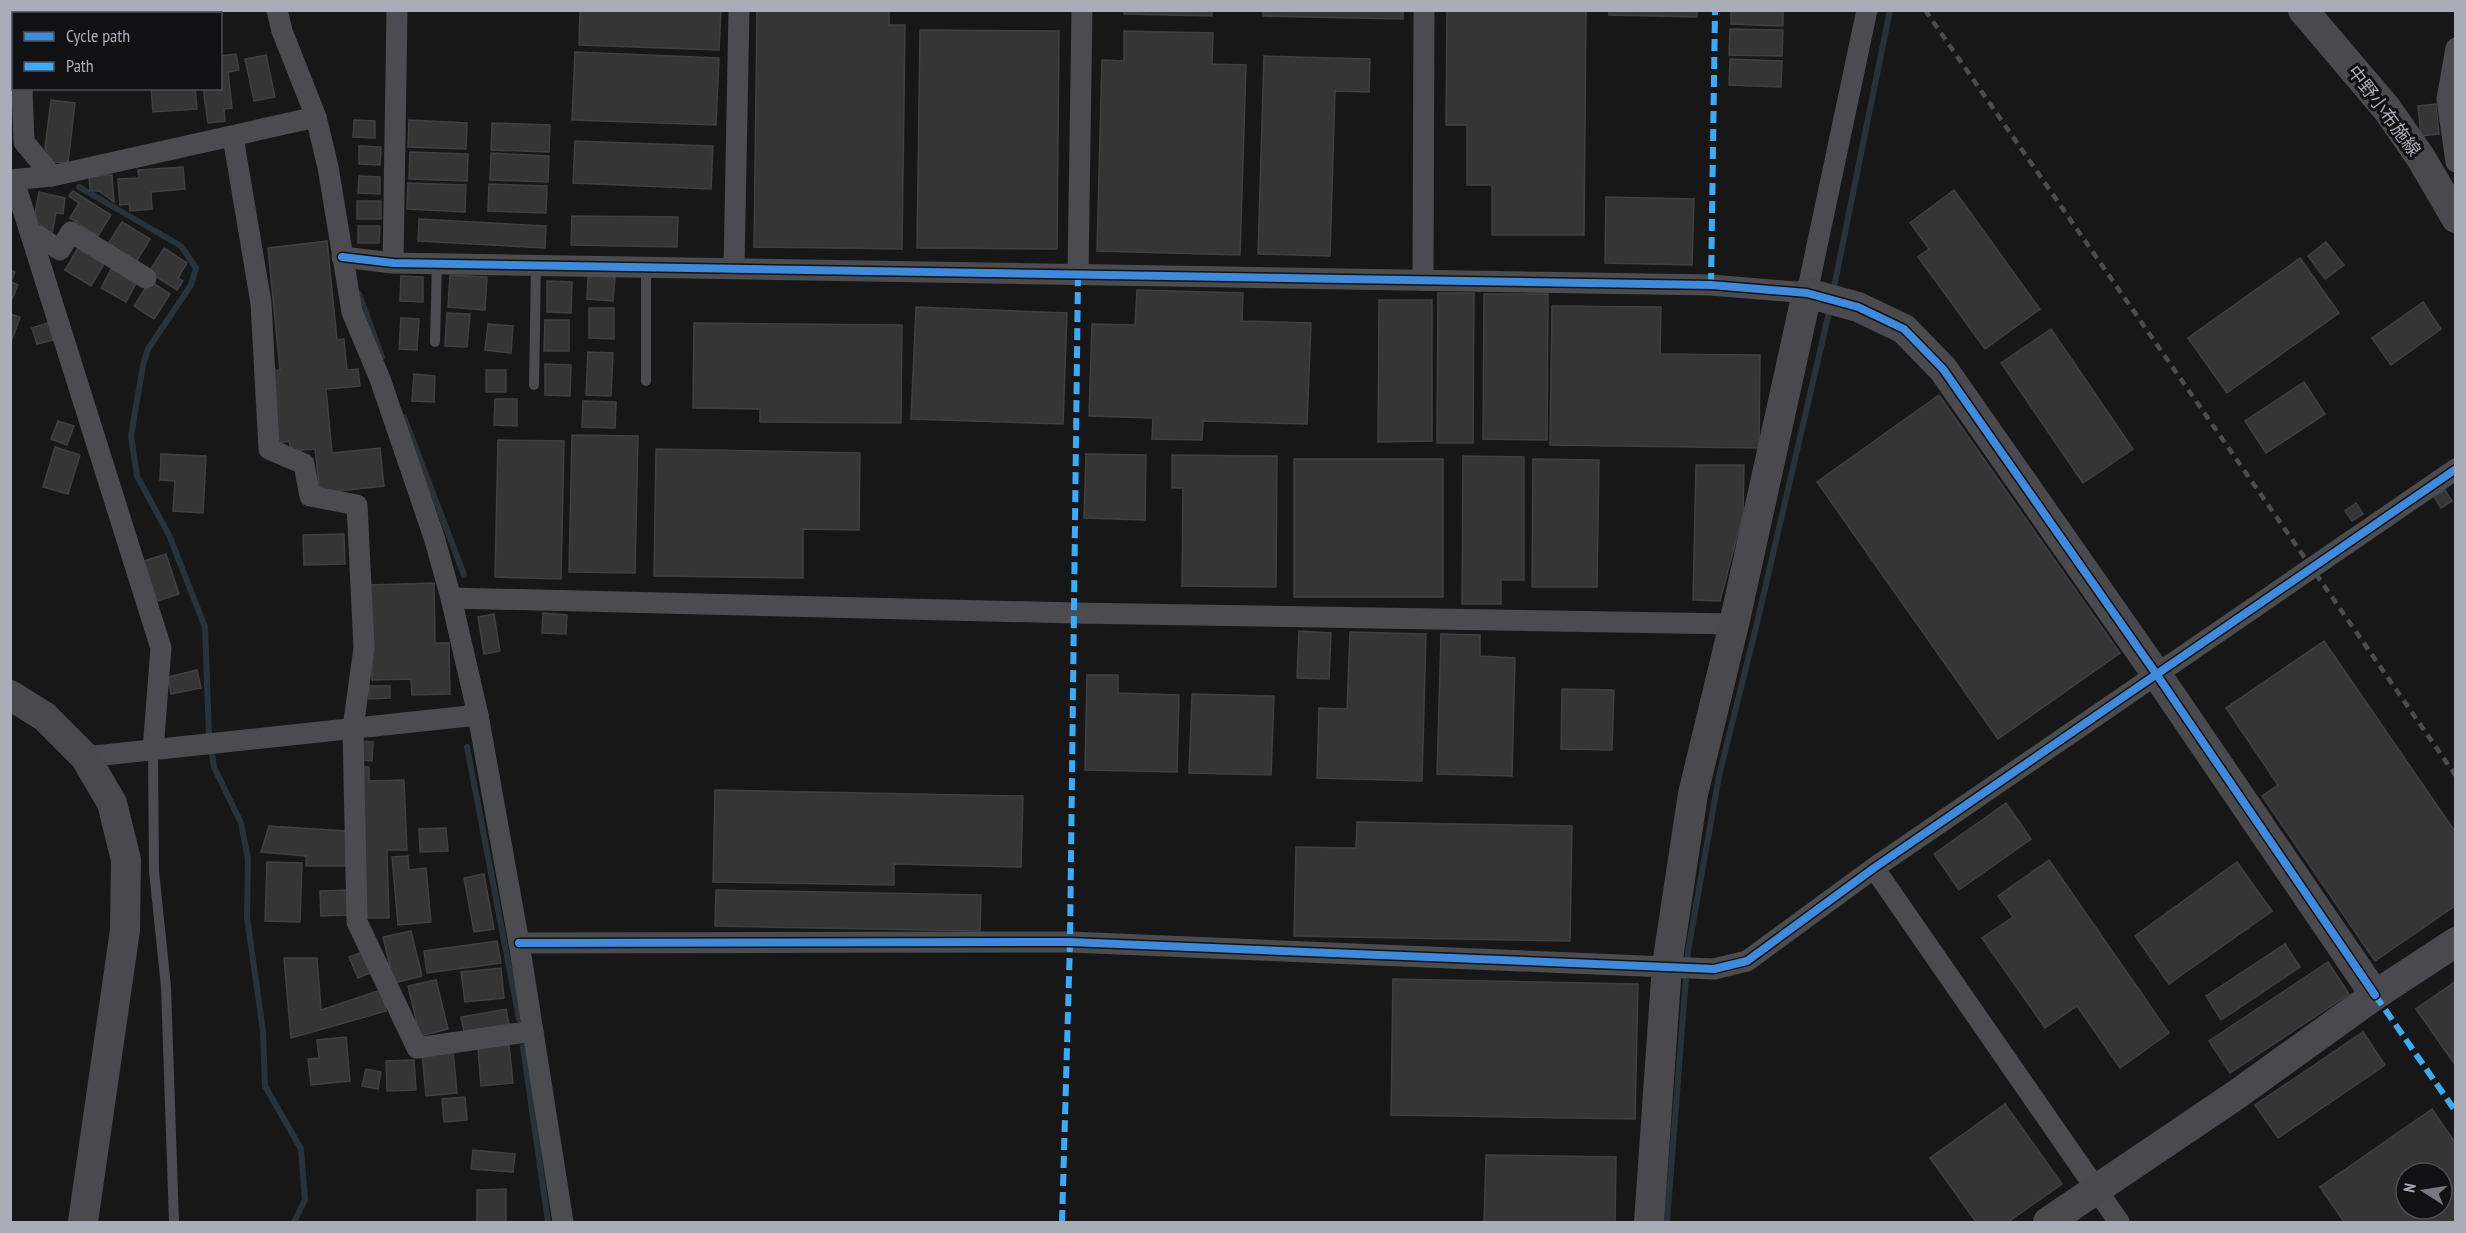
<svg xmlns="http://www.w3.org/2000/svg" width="2466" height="1233" font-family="'PT Sans Narrow','Noto Sans JP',sans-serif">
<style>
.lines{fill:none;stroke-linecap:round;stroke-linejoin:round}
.stream{stroke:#2a3239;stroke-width:6}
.building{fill:#353536;stroke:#3f4043;stroke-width:1.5;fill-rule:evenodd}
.lane{stroke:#4b4c50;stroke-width:10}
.street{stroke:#4b4c50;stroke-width:21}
.secondary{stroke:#4a4a4e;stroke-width:30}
.rail{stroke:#4b4c4f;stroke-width:4.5;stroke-dasharray:8 6;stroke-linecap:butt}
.quiet{stroke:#3fa9f5;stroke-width:6;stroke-dasharray:12 6;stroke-linecap:butt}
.cycleway-casing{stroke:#111113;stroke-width:11}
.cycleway{stroke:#408adc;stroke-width:8}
.labels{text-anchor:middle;stroke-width:6;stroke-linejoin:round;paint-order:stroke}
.street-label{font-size:18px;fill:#a8adb8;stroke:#111113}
</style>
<rect width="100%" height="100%" fill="#171717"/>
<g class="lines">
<!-- stream -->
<g class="stream">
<polyline points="79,187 181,246 196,268 191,285 148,349 143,365 131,436 137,476 169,535 205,627 209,735 214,767 241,823 248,859 247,917 263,1031 265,1086 301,1149 305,1200 294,1222"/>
<polyline points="1833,292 1890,10"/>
<polyline points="359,294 382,357"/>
<polyline points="404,417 464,575"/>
<polyline points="467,747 519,1019"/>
<polyline points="523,1047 548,1222"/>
<polyline points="1667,1222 1688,951 1719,776 1757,623 1830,308"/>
</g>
</g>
<!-- building -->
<g class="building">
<rect x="60" y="10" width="62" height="4"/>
<polygon points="580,10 721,10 719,50 579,45"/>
<polygon points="757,10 889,10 889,25 905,25 902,249 754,247"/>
<polygon points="1124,10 1212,10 1212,16 1124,14"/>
<polygon points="1263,10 1403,10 1403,19 1263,16"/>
<polygon points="1447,10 1586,10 1584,235 1492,235 1492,185 1467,185 1467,125 1446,125"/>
<polygon points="1609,10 1697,10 1697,17 1609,15"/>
<polygon points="1731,10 1783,10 1783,26 1731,24"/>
<polygon points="1730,29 1783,30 1782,56 1729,55"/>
<polygon points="920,30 1059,31 1057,249 917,248"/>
<polygon points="1124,31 1213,33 1212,64 1246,65 1240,255 1097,251 1102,60 1124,61"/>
<polygon points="575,52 719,58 716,125 572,120"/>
<polygon points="236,54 239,70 228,72 232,108 224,109 225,121 208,123 203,88 220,88 220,56"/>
<polygon points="266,55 275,97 254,101 245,59"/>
<polygon points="1264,56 1370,59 1369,92 1335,91 1330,256 1258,254"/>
<polygon points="1730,59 1782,61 1781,87 1729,85"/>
<polygon points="151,88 195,88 197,109 153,112"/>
<polygon points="51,100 75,103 68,163 53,162 45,148"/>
<polygon points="2436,104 2439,134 2421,136 2418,106"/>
<polygon points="354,120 375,121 375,138 353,137"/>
<polygon points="409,120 467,123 466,149 408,147"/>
<polygon points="492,123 550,125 549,152 491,150"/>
<polygon points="575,141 713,146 711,189 573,183"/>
<polygon points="359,146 381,147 380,165 359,164"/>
<polygon points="410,152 468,154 467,181 409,179"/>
<polygon points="491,153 549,156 548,182 490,180"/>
<polygon points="183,167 185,189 151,192 152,209 130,211 129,204 120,205 118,179 139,178 138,170"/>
<polygon points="112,175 114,202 99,191 90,191 89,176"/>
<polygon points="359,176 380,177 380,194 358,193"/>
<polygon points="408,183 466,185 465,212 407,209"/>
<polygon points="489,184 547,186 546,213 488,211"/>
<polygon points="1954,190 2040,309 1985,349 1918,257 1929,249 1910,223"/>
<polygon points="73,191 111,215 98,236 70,218 79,203 69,196"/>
<polygon points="39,192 65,198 63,214 56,213 52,234 34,219"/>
<polygon points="1606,197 1694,199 1692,265 1605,263"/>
<rect x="357" y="201" width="24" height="18"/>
<polygon points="572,216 678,217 677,247 571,245"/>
<polygon points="419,219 546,226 545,248 418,241"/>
<polygon points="122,222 150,239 136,262 108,244"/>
<polygon points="358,226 380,226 379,243 358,243"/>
<polygon points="327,241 337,340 344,339 347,370 358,369 360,386 326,389 332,453 380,448 384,486 320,493 315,449 291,451 289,441 279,443 272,371 280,370 268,248"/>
<polygon points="2326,242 2344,265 2325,279 2308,256"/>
<polygon points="78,248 104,264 91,286 65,270"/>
<polygon points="164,248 187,263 178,278 183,281 177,290 149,272"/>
<polygon points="2300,258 2339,313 2227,393 2188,338"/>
<polygon points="113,266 138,280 126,302 101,288"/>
<polygon points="10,270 15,272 11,282 18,285 10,304"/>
<polygon points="450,275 487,277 485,310 448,307"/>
<polygon points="588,275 615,277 613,301 587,299"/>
<polygon points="401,276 423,277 423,302 400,301"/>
<polygon points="150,281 170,294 154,319 134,306"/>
<polygon points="547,281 572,282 571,313 547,312"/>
<polygon points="1137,290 1243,293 1242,321 1311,323 1307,424 1203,421 1202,440 1152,439 1153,418 1089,416 1092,324 1135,325"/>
<polygon points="1438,293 1474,293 1473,443 1437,443"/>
<polygon points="1484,294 1548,294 1547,440 1483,439"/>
<polygon points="1379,300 1432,300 1432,441 1378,442"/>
<polygon points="2423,302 2441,329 2391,365 2372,338"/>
<polygon points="1552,306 1661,307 1660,354 1760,355 1759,448 1550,445"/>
<polygon points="916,307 1067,313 1063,424 911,419"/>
<polygon points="589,308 614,308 614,339 589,338"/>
<polygon points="447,313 470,314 467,347 445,346"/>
<polygon points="10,314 20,317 10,345"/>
<polygon points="401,318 419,319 417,350 399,349"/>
<polygon points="545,320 569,320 569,351 544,351"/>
<polygon points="48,323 53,340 37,344 32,328"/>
<polygon points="694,323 902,325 901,423 760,422 760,409 693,408"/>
<polygon points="488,324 513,326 511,353 485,350"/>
<polygon points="2051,329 2133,449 2083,483 2001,363"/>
<polygon points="588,352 613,353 611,396 586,395"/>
<polygon points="545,364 571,365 570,396 545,395"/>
<rect x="486" y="370" width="20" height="22"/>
<polygon points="414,374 435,376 434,402 412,401"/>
<polygon points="2304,382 2325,414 2266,453 2245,421"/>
<polygon points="1939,395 2120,653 1998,739 1817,482"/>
<polygon points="495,399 517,399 517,426 494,425"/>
<polygon points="583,401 616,402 615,428 582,427"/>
<polygon points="58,421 74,426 67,445 51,439"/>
<polygon points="572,435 638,436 635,573 569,572"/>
<polygon points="498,440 564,441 561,579 495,577"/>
<polygon points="55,447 80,455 68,494 43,487"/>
<polygon points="656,449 860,453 859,530 803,529 803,578 654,576"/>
<polygon points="161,454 206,456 203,513 173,511 175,481 160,480"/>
<polygon points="1086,454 1146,455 1145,520 1084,518"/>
<polygon points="1172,455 1277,456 1276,587 1182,586 1183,488 1172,488"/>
<polygon points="1463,456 1524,457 1524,580 1501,580 1501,604 1462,604"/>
<rect x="1294" y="459" width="149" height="138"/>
<polygon points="1533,459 1599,460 1597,587 1532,587"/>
<polygon points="1696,465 1744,465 1743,514 1720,601 1693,600"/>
<polygon points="2445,490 2452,501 2441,508 2434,497"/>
<polygon points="2356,503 2363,514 2352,521 2345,511"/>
<polygon points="344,534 345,564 304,565 303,535"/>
<polygon points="166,554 179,594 157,601 144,561"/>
<polygon points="434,583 435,643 449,643 450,694 412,695 411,679 372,680 370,585"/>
<polygon points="543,613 567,615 566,634 542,633"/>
<polygon points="494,614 500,651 484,654 478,617"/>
<polygon points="1299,631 1331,633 1329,679 1297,678"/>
<polygon points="1350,632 1426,634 1422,781 1317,778 1319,708 1347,709"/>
<polygon points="1441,634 1480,635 1480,656 1515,658 1512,776 1437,774"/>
<polygon points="2324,641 2456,833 2456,905 2375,961 2262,796 2278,785 2226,708"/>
<polygon points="197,670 201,688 171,694 168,677"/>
<polygon points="1087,675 1118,675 1118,693 1179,695 1177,772 1085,770"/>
<polygon points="369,686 390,686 390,698 369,699"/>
<polygon points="1562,689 1614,690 1612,750 1561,749"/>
<polygon points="1192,694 1274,696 1271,775 1189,773"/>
<polygon points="359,741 373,742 372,761 358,760"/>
<polygon points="361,767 369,767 369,781 404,780 407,850 387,850 389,918 367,918"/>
<polygon points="715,790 1023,796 1021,867 894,864 894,885 713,882"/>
<polygon points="2006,803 2031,839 1959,890 1934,854"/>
<polygon points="1357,822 1572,826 1570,941 1294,936 1296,847 1356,848"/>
<polygon points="269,826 347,831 346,866 306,866 306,856 261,852"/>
<polygon points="446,828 448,851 420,852 419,829"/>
<polygon points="408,856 409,870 426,868 431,922 398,925 392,857"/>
<polygon points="2049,860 2169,1033 2120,1068 2077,1006 2045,1028 1982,938 2013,917 1998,896"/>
<polygon points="267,862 302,863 300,922 265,921"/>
<polygon points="2237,862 2272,911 2169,984 2135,936"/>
<polygon points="484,874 494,929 474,932 464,878"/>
<polygon points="348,890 348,915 321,916 320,891"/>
<polygon points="716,890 981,895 980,931 715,926"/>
<polygon points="411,931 422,976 394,983 383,937"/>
<polygon points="497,941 501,963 427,973 424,951"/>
<polygon points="2285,944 2300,967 2221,1020 2206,996"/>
<polygon points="363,952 372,972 358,978 349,957"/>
<polygon points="284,958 317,958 321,1010 381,990 386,1011 291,1038"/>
<polygon points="2328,962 2349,994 2230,1073 2209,1041"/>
<polygon points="501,968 504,998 465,1002 461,972"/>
<polygon points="1393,979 1638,984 1635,1119 1391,1115"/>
<polygon points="436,980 448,1029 420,1036 408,986"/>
<polygon points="2456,981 2456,1066 2416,1009"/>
<polygon points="506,1009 509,1024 464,1032 461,1017"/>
<polygon points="2363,1032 2385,1065 2278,1138 2255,1105"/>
<polygon points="346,1037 350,1081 311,1085 308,1059 319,1058 317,1040"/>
<polygon points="509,1045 513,1083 481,1086 478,1048"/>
<polygon points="453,1050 457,1093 426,1096 422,1053"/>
<polygon points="414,1060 416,1090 387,1091 386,1061"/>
<polygon points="366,1069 381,1072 378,1089 362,1086"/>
<polygon points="465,1097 467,1120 444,1122 442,1099"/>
<polygon points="2005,1104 2062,1184 2008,1222 1976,1222 1930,1158"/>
<path d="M 2432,1109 L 2456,1144 L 2456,1222 L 2344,1222 L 2320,1187 ZM 2406,1173 L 2442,1173 L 2442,1209 L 2406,1209 Z"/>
<polygon points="473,1150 515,1154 513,1172 471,1169"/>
<polygon points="1486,1155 1616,1157 1615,1222 1484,1222"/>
<polygon points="506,1189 506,1222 477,1222 477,1190"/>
</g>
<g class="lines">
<!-- lane -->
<g class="lane">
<polyline points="435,342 437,262"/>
<polyline points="646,381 646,266"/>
<polyline points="534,385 536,264"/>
<polyline points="153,750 154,871 166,987 174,1222"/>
</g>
<!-- street -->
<g class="street">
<polyline points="18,10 18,14"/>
<polyline points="277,10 282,31 316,117 328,167 352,312 380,379 434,537 451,598 478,715 519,943 563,1222"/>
<polyline points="2456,48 2447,99 2456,162"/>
<polyline points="22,88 24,142 52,176"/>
<polyline points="233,137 261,303 269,449 304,464 310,496 357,505 364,648 353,728 357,922 417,1048 533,1031"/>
<polyline points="10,180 52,176 316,117"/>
<polyline points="14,181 161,648 153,750"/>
<polyline points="30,231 60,250 71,232 146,278"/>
<polyline points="342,257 393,263 1711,285 1807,293 1867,10"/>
<polyline points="393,263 397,10"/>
<polyline points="734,268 739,10"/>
<polyline points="1078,273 1082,10"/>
<polyline points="1423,280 1424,10"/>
<polyline points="451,598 1075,613 1734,624"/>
<polyline points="85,757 478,715"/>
<polyline points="1874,868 2119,1222"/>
<polyline points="519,943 1070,942 1714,969 1747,961 1874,868 2456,469"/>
</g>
<!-- secondary -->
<g class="secondary">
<polyline points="2303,10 2387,109 2421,158 2456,218"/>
<polyline points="10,695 45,717 85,757 112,803 126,860 125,930 83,1222"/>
<polyline points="1649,1222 1667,965 1693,794 1734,624 1807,293 1858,307 1904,329 1943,369 2157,675 2375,995"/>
<polyline points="2048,1222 2236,1095 2375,995 2456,942"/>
</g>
<!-- rail -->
<polyline class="rail" points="1925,10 2456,776"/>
<!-- quiet -->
<g class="quiet">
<polyline points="1711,285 1715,10"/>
<polyline points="2375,995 2456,1112"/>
<polyline points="1062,1222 1070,942 1078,273"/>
</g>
<defs>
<g id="cycleway">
<polyline points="342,257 393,263 1711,285 1807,293 1858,307 1904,329 1943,369 2157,675 2375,995"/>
<polyline points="519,943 1070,942 1714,969 1747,961 1874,868 2456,469"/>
</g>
</defs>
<!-- cycleway casing -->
<use href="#cycleway" class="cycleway-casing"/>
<!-- cycleway -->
<use href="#cycleway" class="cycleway"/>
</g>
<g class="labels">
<!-- street labels -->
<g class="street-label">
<text transform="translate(2384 111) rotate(53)" y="6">中野小布施線</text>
</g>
</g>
<!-- border -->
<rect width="2466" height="1233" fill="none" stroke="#a8adb8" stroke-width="24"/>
<!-- legend -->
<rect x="12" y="12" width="210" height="78" fill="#111113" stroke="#4d4f55" stroke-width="1.5"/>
<rect x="24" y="32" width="30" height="9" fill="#408adc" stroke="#4d4f55" stroke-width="1.5"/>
<text x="66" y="42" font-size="18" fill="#a8adb8">Cycle path</text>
<rect x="24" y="62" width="30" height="9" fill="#3fa9f5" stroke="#4d4f55" stroke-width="1.5"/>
<text x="66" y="72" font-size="18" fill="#a8adb8">Path</text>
<!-- north arrow -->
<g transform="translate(2424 1191) rotate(282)"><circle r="28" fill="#111113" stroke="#4d4f55" stroke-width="1.5"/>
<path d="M0-4.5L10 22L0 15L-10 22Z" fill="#757880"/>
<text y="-9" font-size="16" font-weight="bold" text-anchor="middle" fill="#a8adb8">N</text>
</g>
</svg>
